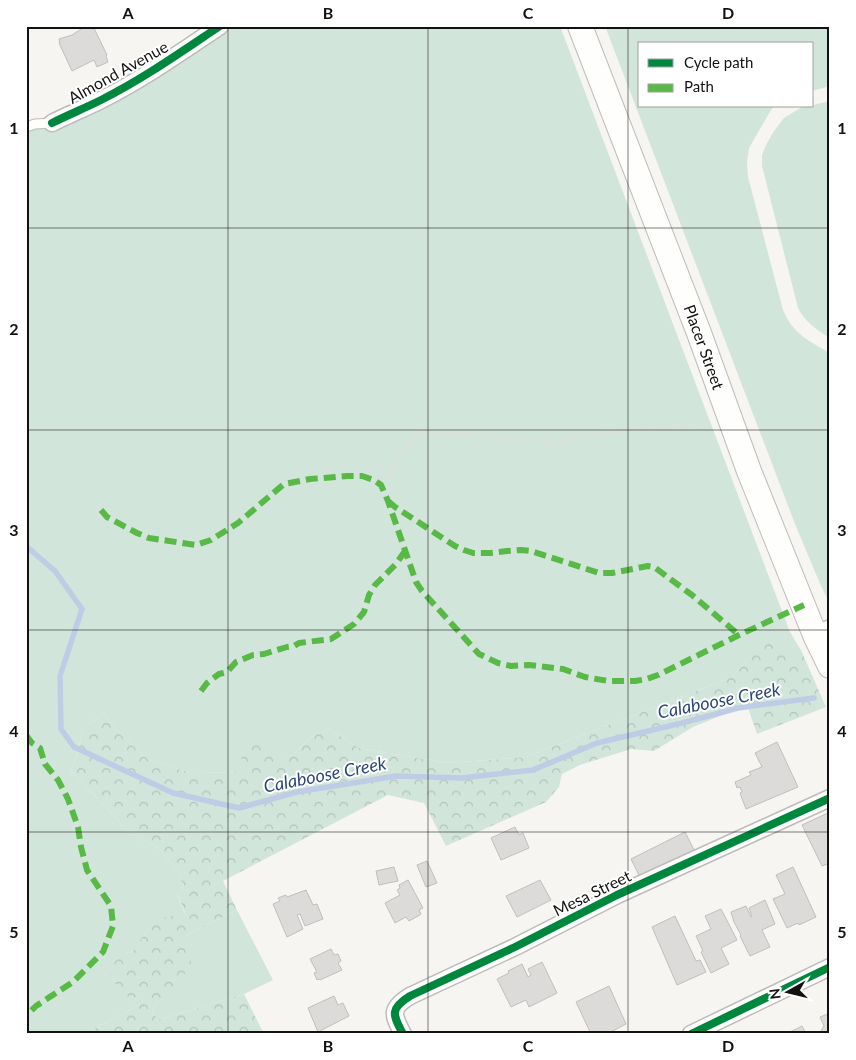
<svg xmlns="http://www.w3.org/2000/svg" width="856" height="1060" font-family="Lato,sans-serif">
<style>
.green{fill:#d2e5da}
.forest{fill:url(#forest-crowns)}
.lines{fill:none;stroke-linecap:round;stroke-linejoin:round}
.stream{stroke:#bfcce5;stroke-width:5.5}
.building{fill:#dddbd9;stroke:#c0bfbd}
.service-casing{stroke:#bebcba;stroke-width:11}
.minor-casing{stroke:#bebcba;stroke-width:19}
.secondary-casing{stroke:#bebcba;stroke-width:26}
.path{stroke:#dedddd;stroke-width:3;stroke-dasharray:4 4;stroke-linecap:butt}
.service{stroke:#fefefd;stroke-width:9}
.minor{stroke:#fefefd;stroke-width:16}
.secondary{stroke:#fefefd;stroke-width:24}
.quiet{stroke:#58b947;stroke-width:6;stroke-dasharray:12 6;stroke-linecap:butt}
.cycleway-casing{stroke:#fff;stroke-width:11}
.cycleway{stroke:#00873e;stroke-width:8}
.grid{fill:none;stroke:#131210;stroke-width:1;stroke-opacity:0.55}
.labels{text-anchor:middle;stroke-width:4;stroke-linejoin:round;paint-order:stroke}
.street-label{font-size:16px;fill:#131210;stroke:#fff}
.water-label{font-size:18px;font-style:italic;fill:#2e4777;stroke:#fff}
.neatline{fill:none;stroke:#131210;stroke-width:2}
.grid-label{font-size:16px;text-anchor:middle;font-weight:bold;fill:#131210}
</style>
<defs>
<pattern id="forest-crowns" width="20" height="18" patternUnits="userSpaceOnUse" patternTransform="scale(1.25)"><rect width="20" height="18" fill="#d2e5da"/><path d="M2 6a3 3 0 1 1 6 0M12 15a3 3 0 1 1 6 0" fill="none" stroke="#b3c3ba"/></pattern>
</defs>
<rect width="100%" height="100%" fill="#f7f5f2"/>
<!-- green -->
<g class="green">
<polygon points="228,26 560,26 766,569 790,632 801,650 788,650 754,646 746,662 732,677 526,757 448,763 359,748 329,729 313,736 287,760 243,772 191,773 149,760 122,736 103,713 82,730 79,748 71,771 133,836 158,847 176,869 184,887 177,895 185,914 150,928 140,940 137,949 126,954 141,993 143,1003 84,1034 26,1034 26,128 192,53"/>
<path d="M 605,26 L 830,26 L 830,86 L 812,91 L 812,44 L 640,44 L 640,106 L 775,106 L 771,110 L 749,148 L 747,162 L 748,177 L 783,310 C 793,334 809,341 830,353 L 830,604 L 821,586 L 795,524 Z"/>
<path d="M 830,101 L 830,338 C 817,330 805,322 798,308 L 762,166 L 762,155 L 766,145 L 774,131 L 784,118 L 800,108 Z"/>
<polygon points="237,910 273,980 244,994 158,1020 152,1011 159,1001 183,937"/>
</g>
<!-- forest -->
<polygon class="forest" points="773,639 788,650 801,650 826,707 757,734 747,705 693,727 654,751 631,749 580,765 562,774 559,787 546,802 446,846 424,803 388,795 223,881 237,910 183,937 192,966 159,1001 152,1011 158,1020 244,994 264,1034 84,1034 143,1003 141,994 132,999 121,992 110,976 114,962 126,954 137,949 140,940 150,928 150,921 185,913 177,894 184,887 176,869 158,847 133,836 71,771 79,748 82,730 103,713 122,736 149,760 191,773 243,772 241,755 256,743 287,760 313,736 329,729 359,748 448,763 526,757 732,677 746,662 753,646"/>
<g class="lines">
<!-- stream -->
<polyline class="stream" points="26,546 55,571 82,609 60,676 61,729 74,747 173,793 239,808 297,792 396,776 462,778 533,770 597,743 682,723 738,708 814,698"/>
</g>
<!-- building -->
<g class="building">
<polygon points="86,26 93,26 107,55 106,56 108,62 97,67 94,60 72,71 59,43 60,43 59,39 72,35"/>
<polygon points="777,742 798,787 746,809 740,793 742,792 740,787 737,788 735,782 751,775 749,772 762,767 755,753"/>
<polygon points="830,812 830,863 822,866 802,825"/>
<polygon points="515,827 519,835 523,833 529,848 501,860 491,838"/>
<polygon points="685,832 694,850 640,877 631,859"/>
<polygon points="427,861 437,883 426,887 417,865"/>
<polygon points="394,867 398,881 379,885 376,871"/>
<polygon points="793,867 816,917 799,925 798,923 787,928 773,899 785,894 776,875"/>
<polygon points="408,880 423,908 419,910 421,914 420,915 409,921 406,917 395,923 385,903 400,895 397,890 400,888 399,885"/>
<polygon points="540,880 551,900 517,917 506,896"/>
<polygon points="306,890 313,905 317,904 323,919 305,926 300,914 297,915 303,929 287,937 273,904 280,901 278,898 286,895 287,897"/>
<polygon points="765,900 775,924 762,930 770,947 750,956 740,936 741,935 734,922 731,912 746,906 751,917 752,916 749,908"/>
<polygon points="721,909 737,940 721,948 729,964 711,973 701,952 703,951 696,936 711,929 705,916"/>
<polygon points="675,916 696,961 700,960 706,972 677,985 652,927"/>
<polygon points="331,949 334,955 338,954 341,961 338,963 342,970 320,980 319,979 317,980 314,973 317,972 310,959"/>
<polygon points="542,962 557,993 529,1007 526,1000 511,1007 497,979 509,973 508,971 522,964 528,977 531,975 528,969"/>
<polygon points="609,986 626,1024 607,1034 591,1034 576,1002"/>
<polygon points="334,996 338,1005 343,1003 349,1016 318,1032 308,1008"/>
<polygon points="830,1013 830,1034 819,1034 824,1026 820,1017"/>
<polygon points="802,1026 806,1034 786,1034"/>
</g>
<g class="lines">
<defs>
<polyline id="service" points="26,127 35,124 52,123"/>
<g id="minor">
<path d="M 52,123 C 68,115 85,108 101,100 C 143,79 181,52 220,26"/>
<polyline points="815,635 830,628"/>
<path d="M 403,1034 C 393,1015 389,1009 410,996 L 515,947 L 617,895 L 830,798"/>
<polyline points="691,1034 830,967"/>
</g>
<polyline id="secondary" points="580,26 699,333 749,471 815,635 830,666"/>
</defs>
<!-- service casing -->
<use href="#service" class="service-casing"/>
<!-- minor casing -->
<use href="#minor" class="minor-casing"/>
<!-- secondary casing -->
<use href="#secondary" class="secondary-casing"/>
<!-- path -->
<path class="path" d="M 381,485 C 388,480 391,473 395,465 C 402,452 408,440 419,431 L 439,434 L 465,433 L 502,440 L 516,441 L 535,440 L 553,443 L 564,442 L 569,438 L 581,436 L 646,428 L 663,429 L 695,427 L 710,422"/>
<!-- service -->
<use href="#service" class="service"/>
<!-- minor -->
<use href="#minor" class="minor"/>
<!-- secondary -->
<use href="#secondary" class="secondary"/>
<!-- quiet -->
<g class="quiet">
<polyline points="388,501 395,507 455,546 464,550 473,553 491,553 507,551 521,550 531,551 599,573 612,573 648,566 654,567 692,595 739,635"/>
<polyline points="101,510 107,517 137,533 149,538 196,545 211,540 238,523 284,484 310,479 347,476 362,476 374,480 381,485 388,501 416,582 422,591 479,654 498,663 511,666 529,665 563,669 585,677 608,681 635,681 647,679 658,675 739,635 804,605"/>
<polyline points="201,691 207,683 219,674 227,672 236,662 253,655 264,654 287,647 294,646 299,643 331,639 354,624 364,612 369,595 375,585 396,564 405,551"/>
<polyline points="26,735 32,743 40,748 45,764 58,780 68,799 78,827 81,847 87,870 111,906 113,926 103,952 73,982 36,1006 26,1016"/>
</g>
<defs>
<g id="cycleway">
<path d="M 52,123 C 68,115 85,108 101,100 C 143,79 181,52 220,26"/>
<path d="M 403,1034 C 393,1015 389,1009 410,996 L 515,947 L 617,895 L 830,798"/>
<polyline points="691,1034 830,967"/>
</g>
</defs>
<!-- cycleway casing -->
<use href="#cycleway" class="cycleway-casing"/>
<!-- cycleway -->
<use href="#cycleway" class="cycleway"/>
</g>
<!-- grid -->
<path class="grid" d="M 228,26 L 228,1034M 428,26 L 428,1034M 628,26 L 628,1034M 26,228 L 830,228M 26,430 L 830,430M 26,630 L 830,630M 26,832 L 830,832"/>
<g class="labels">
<!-- street labels -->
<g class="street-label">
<text transform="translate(118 72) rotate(-29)" y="6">Almond Avenue</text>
<text transform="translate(704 347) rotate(70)" y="6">Placer Street</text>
<text transform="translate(592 893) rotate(-26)" y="6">Mesa Street</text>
</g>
<!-- water labels -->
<g class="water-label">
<text transform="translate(719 701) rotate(-11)" y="6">Calaboose Creek</text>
<text transform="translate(325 775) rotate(-11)" y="6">Calaboose Creek</text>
</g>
</g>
<!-- border -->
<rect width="856" height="1060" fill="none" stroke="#ffffff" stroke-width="55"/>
<!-- legend -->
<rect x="638" y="42" width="175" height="65" fill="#ffffff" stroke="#a1a09f"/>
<rect x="648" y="59" width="25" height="8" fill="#00873e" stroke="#a1a09f"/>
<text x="684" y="68" font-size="15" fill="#131210">Cycle path</text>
<rect x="648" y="84" width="25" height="8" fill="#58b947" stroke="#a1a09f"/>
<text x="684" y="92" font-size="15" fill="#131210">Path</text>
<!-- north arrow -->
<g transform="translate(788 992) rotate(262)" stroke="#ffffff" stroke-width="4" paint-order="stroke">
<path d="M0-4L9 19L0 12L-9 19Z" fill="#131210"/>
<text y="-8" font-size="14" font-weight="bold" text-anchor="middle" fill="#131210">N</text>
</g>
<rect x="28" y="28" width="800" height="1004" class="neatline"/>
<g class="grid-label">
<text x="128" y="19">A</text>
<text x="328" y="19">B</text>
<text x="528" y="19">C</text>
<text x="728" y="19">D</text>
<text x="14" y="134">1</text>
<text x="842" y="134">1</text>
<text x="14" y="335">2</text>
<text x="842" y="335">2</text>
<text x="14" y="536">3</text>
<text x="842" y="536">3</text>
<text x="14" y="737">4</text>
<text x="842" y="737">4</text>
<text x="14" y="938">5</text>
<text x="842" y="938">5</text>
<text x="128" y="1052">A</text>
<text x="328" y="1052">B</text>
<text x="528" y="1052">C</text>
<text x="728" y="1052">D</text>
</g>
</svg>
